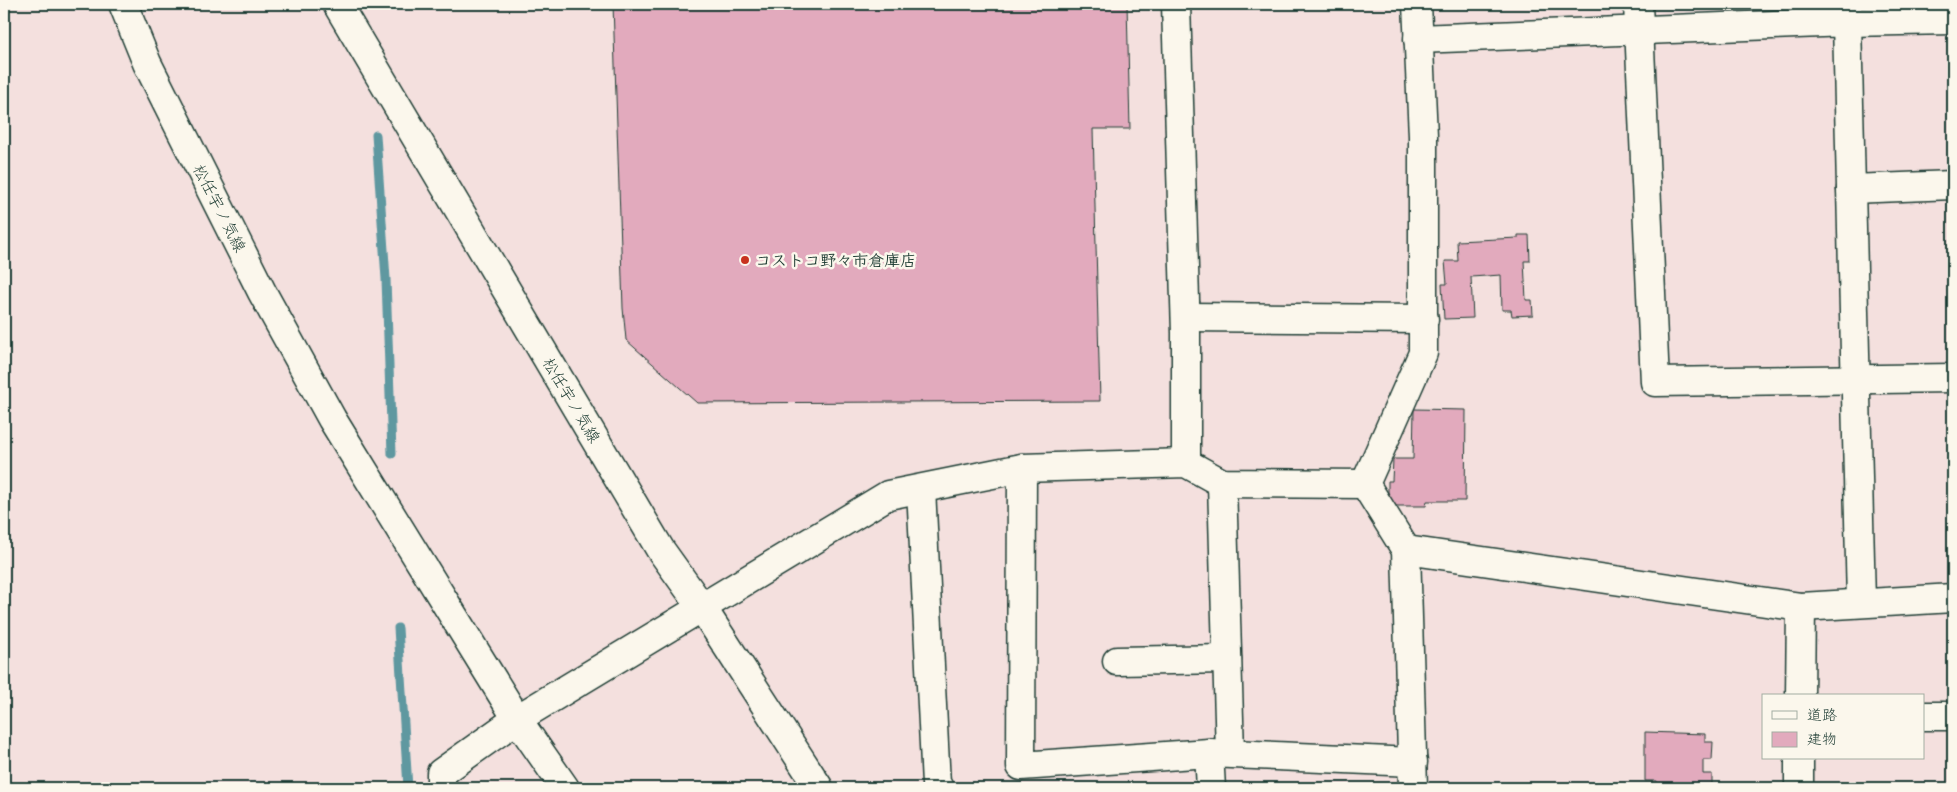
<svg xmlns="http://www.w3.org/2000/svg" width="1957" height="792" font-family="'Patrick Hand','Klee One',sans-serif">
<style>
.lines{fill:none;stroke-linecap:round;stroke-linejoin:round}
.stream{stroke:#5e98a0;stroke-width:9}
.building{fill:#e2aabd;stroke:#1f3d34}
.minor-casing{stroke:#1f3d34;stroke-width:31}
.major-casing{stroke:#1f3d34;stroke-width:31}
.minor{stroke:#fbf7ec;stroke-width:28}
.major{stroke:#fbf7ec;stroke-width:28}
.poi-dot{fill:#c8321e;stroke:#fbf7ec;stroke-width:2}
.labels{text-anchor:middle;stroke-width:5;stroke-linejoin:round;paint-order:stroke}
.street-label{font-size:16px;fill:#1f3d34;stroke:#fbf7ec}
.poi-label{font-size:16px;font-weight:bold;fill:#1f3d34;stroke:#fbf7ec;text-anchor:start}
</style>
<rect width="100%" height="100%" fill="#f4e0de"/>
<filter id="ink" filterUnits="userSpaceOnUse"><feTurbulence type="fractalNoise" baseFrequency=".02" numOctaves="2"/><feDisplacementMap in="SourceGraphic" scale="10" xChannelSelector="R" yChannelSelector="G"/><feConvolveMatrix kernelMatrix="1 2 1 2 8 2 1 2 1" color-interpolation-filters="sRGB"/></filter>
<g filter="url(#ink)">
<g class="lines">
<!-- stream -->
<g class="stream">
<polyline points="376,135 386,279 392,454"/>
<polyline points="398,628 408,788"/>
</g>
</g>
<!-- building -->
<g class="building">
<polygon points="613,4 1127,4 1130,129 1093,129 1100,401 697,403 626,340 623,308"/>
<polygon points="1518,235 1529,235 1530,261 1524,261 1526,300 1532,300 1533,315 1512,316 1511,310 1502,310 1501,275 1471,277 1473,318 1444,319 1442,284 1447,284 1445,261 1458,261 1457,241 1518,238"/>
<polygon points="1414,409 1466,410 1465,501 1427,501 1426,506 1388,506 1388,481 1392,481 1393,459 1413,459"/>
<polygon points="1645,732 1705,734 1705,742 1713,742 1712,760 1703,760 1703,774 1712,774 1712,788 1657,788 1657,781 1645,781"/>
</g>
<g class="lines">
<defs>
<g id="minor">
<polyline points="1176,4 1186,333 1186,463"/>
<polyline points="1638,4 1655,382 1953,378"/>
<polyline points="1847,4 1847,22 1953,20"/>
<polyline points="1418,39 1847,22 1861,602"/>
<polyline points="1851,189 1953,185"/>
<polyline points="1186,317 1424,319"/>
<polyline points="1022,468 1021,766 1209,753 1413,762"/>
<polyline points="1222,483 1230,753"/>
<polyline points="921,489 936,784 939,788"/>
<polyline points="1406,550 1801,607 1953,598"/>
<polyline points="1117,661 1227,659"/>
<polyline points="1800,696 1801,607"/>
<polyline points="1923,716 1953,716"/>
<polyline points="1209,753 1211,788"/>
<polyline points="441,788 441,773 517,719 888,495 1022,468 1186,463 1222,483 1365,484"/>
<polyline points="1413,788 1406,550 1365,484 1423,353 1423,136 1417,4"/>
<polyline points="1799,788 1799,758"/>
</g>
<g id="major">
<polyline points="123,4 147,63 262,292 332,419 517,719 565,788"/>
<polyline points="337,4 660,549 703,609 819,788"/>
</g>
</defs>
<!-- minor casing -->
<use href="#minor" class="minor-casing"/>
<!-- major casing -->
<use href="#major" class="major-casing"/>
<!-- minor -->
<use href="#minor" class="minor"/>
<!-- major -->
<use href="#major" class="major"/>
</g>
</g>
<!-- markers -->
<circle class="poi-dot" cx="745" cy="260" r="5"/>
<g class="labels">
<!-- street labels -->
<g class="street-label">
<text transform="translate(220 208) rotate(63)" y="6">松任宇ノ気線</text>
<text transform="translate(572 400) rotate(59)" y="6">松任宇ノ気線</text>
</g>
<!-- poi labels -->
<g class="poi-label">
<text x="755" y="266">コストコ野々市倉庫店</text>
</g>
</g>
<!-- margin -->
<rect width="1957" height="792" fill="none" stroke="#fbf7ec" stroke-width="20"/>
<rect x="10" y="10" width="1937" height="772" fill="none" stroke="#1f3d34" stroke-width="2" filter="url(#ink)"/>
<!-- legend -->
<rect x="1762" y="694" width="162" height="65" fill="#fbf7ec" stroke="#a3ada2"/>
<rect x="1772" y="711" width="25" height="8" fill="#fbf7ec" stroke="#a3ada2"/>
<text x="1807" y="720" font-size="15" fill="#1f3d34">道路</text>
<rect x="1772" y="732" width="25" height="15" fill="#e2aabd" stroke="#a3ada2"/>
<text x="1807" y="744" font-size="15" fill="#1f3d34">建物</text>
</svg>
